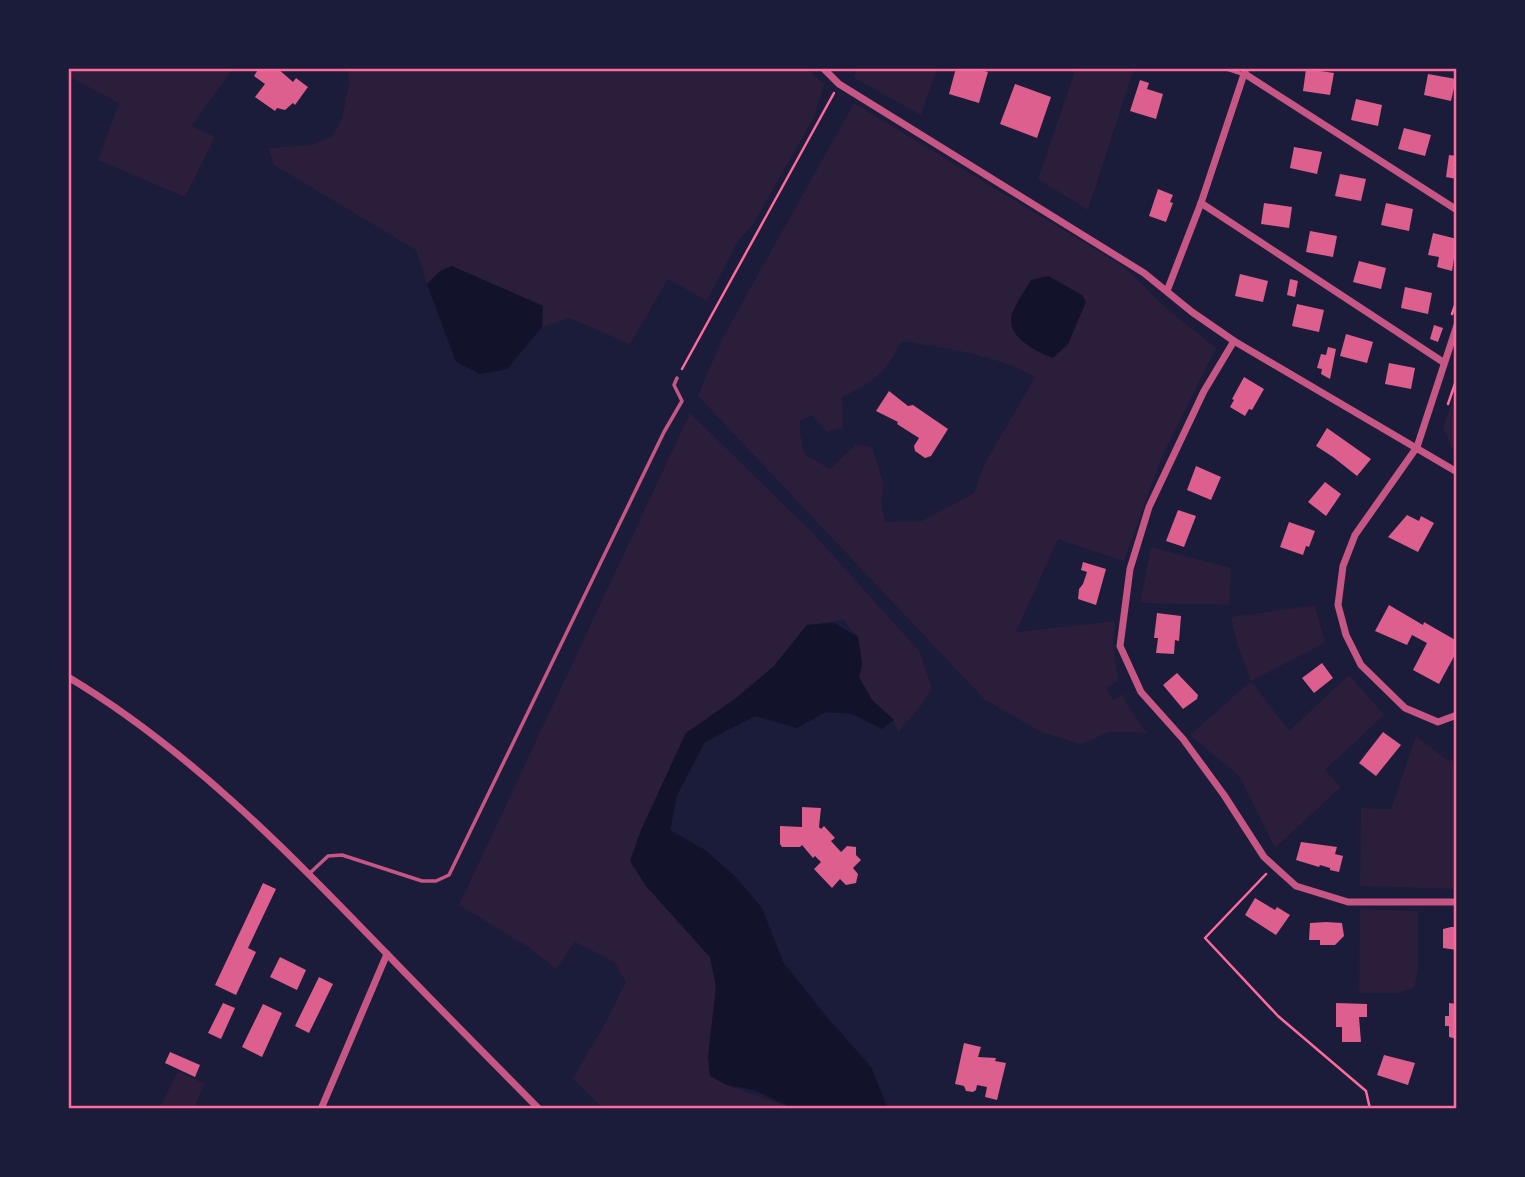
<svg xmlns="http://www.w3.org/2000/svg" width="1525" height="1177" font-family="'Noto Sans',sans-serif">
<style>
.green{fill:#2a1e3b;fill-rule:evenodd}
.water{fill:#12122b}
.building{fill:#dd5f8e}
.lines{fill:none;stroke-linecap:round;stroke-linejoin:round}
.path{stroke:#ff6b9d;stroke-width:2.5}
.service{stroke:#c65784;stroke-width:3.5}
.minor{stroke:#c65784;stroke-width:7}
.neatline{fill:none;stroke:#ff6b9d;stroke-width:2.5}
</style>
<rect width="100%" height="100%" fill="#1b1b3a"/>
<!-- green -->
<g class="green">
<polygon points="68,68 233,68 192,126 215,137 185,197 98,160 119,103 68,76"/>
<polygon points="348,68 807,68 824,84 814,117 754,223 738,241 707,301 668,279 630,344 569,318 542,327 542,306 440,271 427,284 416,250 274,165 268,148 311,145 332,136 342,119 349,83"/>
<polygon points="857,68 937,68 921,115 854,78"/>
<polygon points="1076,68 1134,68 1088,210 1038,179"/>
<path d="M 854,103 L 1123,266 L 1160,303 L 1216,348 L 1161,459 L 1124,561 L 1058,539 L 1016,632 L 1115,621 L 1113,642 L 1118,681 L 1106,688 L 1113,700 L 1123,694 L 1126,703 L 1147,733 L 1109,732 L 1082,744 L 1043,733 L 985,700 L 698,396 L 723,337 ZM 902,341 C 947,349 995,354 1035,377 L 984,465 L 974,493 L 922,521 L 885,522 L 881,502 L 884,485 L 872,447 L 856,444 L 830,469 L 804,454 L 800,432 L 800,421 L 812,415 L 827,432 L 843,428 L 842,397 C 873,383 886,372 902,341 Z"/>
<polygon points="1457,388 1457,452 1452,449 1443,427"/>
<polygon points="690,413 813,533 920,652 932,689 920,707 898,732 893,720 872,700 859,677 862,664 858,637 843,620 807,625 774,666 735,699 686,733 641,830 631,861 646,886 710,957 716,987 709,1062 711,1075 727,1085 795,1109 604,1109 573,1078 607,1020 626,981 614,962 575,942 556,969 530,948 459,905"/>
<polygon points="1151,547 1231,568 1229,605 1140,603"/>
<polygon points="1315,605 1325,643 1251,681 1289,731 1349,675 1384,715 1325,770 1341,787 1275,848 1240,777 1190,735 1251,681 1238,647 1231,617"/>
<polygon points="1416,736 1447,760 1456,761 1457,889 1360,886 1361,808 1391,809"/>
<polygon points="1360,909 1418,911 1418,971 1414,988 1397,993 1359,993"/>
<polygon points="178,1071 205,1084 193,1109 159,1109"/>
</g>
<!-- water -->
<g class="water">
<polygon points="452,266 543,306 542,327 507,369 480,374 456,362 427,284 440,271"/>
<path d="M 1048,276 L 1082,295 L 1086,302 L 1068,344 L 1053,358 C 1037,352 1005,337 1012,314 C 1016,302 1025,291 1031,280 Z"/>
<polygon points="834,623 858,637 862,664 859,677 872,700 894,720 882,729 852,714 826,712 797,728 755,716 705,742 677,795 670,830 705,850 735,876 762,908 783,962 826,1016 871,1067 888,1109 795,1109 754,1090 727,1085 710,1076 708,1056 716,987 710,957 646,886 630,861 641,830 686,733 735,699 774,666 807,625"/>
</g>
<!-- building -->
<g class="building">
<polygon points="259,68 277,68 293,82 296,78 308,87 295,105 293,103 285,110 277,108 275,111 255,97 265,84 254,76"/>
<polygon points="956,68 974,68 988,72 979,103 949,94"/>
<polygon points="1306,69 1334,73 1330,95 1303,91"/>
<polygon points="1428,74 1456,79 1451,101 1424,95"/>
<polygon points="1140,80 1149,83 1147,89 1163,94 1156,119 1130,111"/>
<polygon points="1015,84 1051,97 1037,138 1000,124"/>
<polygon points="1356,99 1382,105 1378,126 1351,120"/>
<polygon points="1404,128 1431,135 1425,156 1398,149"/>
<polygon points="1294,147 1322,152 1317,174 1290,168"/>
<polygon points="1449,155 1457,156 1457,179 1446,177"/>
<polygon points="1340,174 1366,179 1361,201 1335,196"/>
<polygon points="1158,189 1173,195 1170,202 1173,203 1166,222 1149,216"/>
<polygon points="1264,203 1292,207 1289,228 1261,224"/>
<polygon points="1386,203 1413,209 1409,231 1381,225"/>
<polygon points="1310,231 1337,236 1333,257 1306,252"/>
<polygon points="1433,233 1457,239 1452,271 1437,267 1439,257 1428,255"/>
<polygon points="1359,261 1386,268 1381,289 1353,282"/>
<polygon points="1240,274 1268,281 1263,302 1235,296"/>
<polygon points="1290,279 1298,281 1295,297 1287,295"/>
<polygon points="1405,287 1432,293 1428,314 1401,308"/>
<polygon points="1297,304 1324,310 1319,332 1292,326"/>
<polygon points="1434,325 1443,328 1438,342 1430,339"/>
<polygon points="1346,334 1373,342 1367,363 1340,356"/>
<polygon points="1328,347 1336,349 1330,379 1321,374 1322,369 1317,368 1321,354 1326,355"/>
<polygon points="1389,363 1415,368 1411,389 1385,384"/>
<polygon points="1244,377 1264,389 1252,410 1249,409 1245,416 1230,407 1234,400 1232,399"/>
<polygon points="889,391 908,406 913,405 948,429 931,456 925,458 915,451 914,446 919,438 897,424 898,422 876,411"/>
<polygon points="1327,428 1371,459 1357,476 1333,457 1316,446"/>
<polygon points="1196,466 1221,477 1211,500 1187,490"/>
<polygon points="1325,482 1341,494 1326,516 1308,502"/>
<polygon points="1178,510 1196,516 1184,547 1166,541"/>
<polygon points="1407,515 1419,521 1421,516 1434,523 1418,552 1388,537"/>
<polygon points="1289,522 1315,531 1309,547 1306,546 1303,555 1280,547"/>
<polygon points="1083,562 1106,569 1096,605 1078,599 1079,589 1083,584 1087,572 1081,570"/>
<polygon points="1389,605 1423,625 1424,622 1457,641 1457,651 1439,684 1413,670 1427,643 1412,635 1407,645 1375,631"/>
<polygon points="1157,613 1181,616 1179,641 1175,640 1174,654 1156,653 1158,638 1154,638"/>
<polygon points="1322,663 1333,678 1314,693 1302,678"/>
<polygon points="1177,673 1198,695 1197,699 1183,709 1163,685"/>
<polygon points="1383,732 1401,745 1376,776 1359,763"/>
<polygon points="802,807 821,808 819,827 821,829 824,826 835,838 831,841 841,852 847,846 856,847 856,855 861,860 853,868 858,874 856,883 846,885 840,879 832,888 814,869 821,862 815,856 813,858 802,845 800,847 782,847 780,844 780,826 802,827"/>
<polygon points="1301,842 1337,847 1335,854 1343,856 1339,872 1330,870 1330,868 1320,865 1319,867 1296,860"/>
<polygon points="263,883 276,889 248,948 256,952 236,995 215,985"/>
<polygon points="1255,898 1275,910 1277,907 1290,915 1276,935 1245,915"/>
<polygon points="1326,922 1342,923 1344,936 1335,945 1320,945 1320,940 1309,940 1310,923"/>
<polygon points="1451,927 1457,927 1457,950 1443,948 1443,929"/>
<polygon points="280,957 306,970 297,990 270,977"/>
<polygon points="319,977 333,984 309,1033 295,1026"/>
<polygon points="223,1003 235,1008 221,1039 208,1033"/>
<polygon points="1336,1003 1367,1004 1367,1017 1359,1017 1361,1042 1342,1042 1342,1027 1336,1027"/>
<polygon points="1449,1003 1457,1004 1457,1039 1449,1037 1449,1026 1445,1026 1445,1016 1449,1016"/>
<polygon points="263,1004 282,1013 262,1057 242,1047"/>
<polygon points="964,1043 981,1047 978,1057 996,1058 995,1061 1006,1063 997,1100 985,1097 987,1087 977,1085 976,1090 973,1092 966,1091 964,1086 955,1084"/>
<polygon points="170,1052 200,1065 195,1077 165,1063"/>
<polygon points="1384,1055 1415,1063 1408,1085 1377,1075"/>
</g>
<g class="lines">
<!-- path -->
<g class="path">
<polyline points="1452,314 1457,300"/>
<polyline points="682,369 834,93"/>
<polyline points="1448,404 1457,378"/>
<polyline points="1266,874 1205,938 1278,1016 1366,1091 1370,1109"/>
</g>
<!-- service -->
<g class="service">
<polyline points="1224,68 1242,74"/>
<polyline points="310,873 328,856 342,855 422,881 436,881 449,875 664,432 682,401 674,385 677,378"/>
</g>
<!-- minor -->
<g class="minor">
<polyline points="823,68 839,84 1144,273 1192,312 1234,341 1457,472"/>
<polyline points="1245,74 1457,210"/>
<polyline points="1201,203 1443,362"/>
<polyline points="1167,291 1201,203 1246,68"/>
<polyline points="1457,325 1417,447 1355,535 1343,566 1338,605 1346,635 1361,665 1405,708 1438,722 1457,715"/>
<polyline points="1234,341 1204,391 1149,507 1130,569 1120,646 1141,692 1183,739 1224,795 1264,857 1296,886 1348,902 1457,902"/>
<path d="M 68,677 C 190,750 289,853 387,954 C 437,1006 488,1057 539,1109"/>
<polyline points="321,1109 387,954"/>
</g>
</g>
<!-- border -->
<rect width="1525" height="1177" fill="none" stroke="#1b1b3a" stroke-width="140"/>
<rect x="70" y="70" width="1385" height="1037" class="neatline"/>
</svg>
